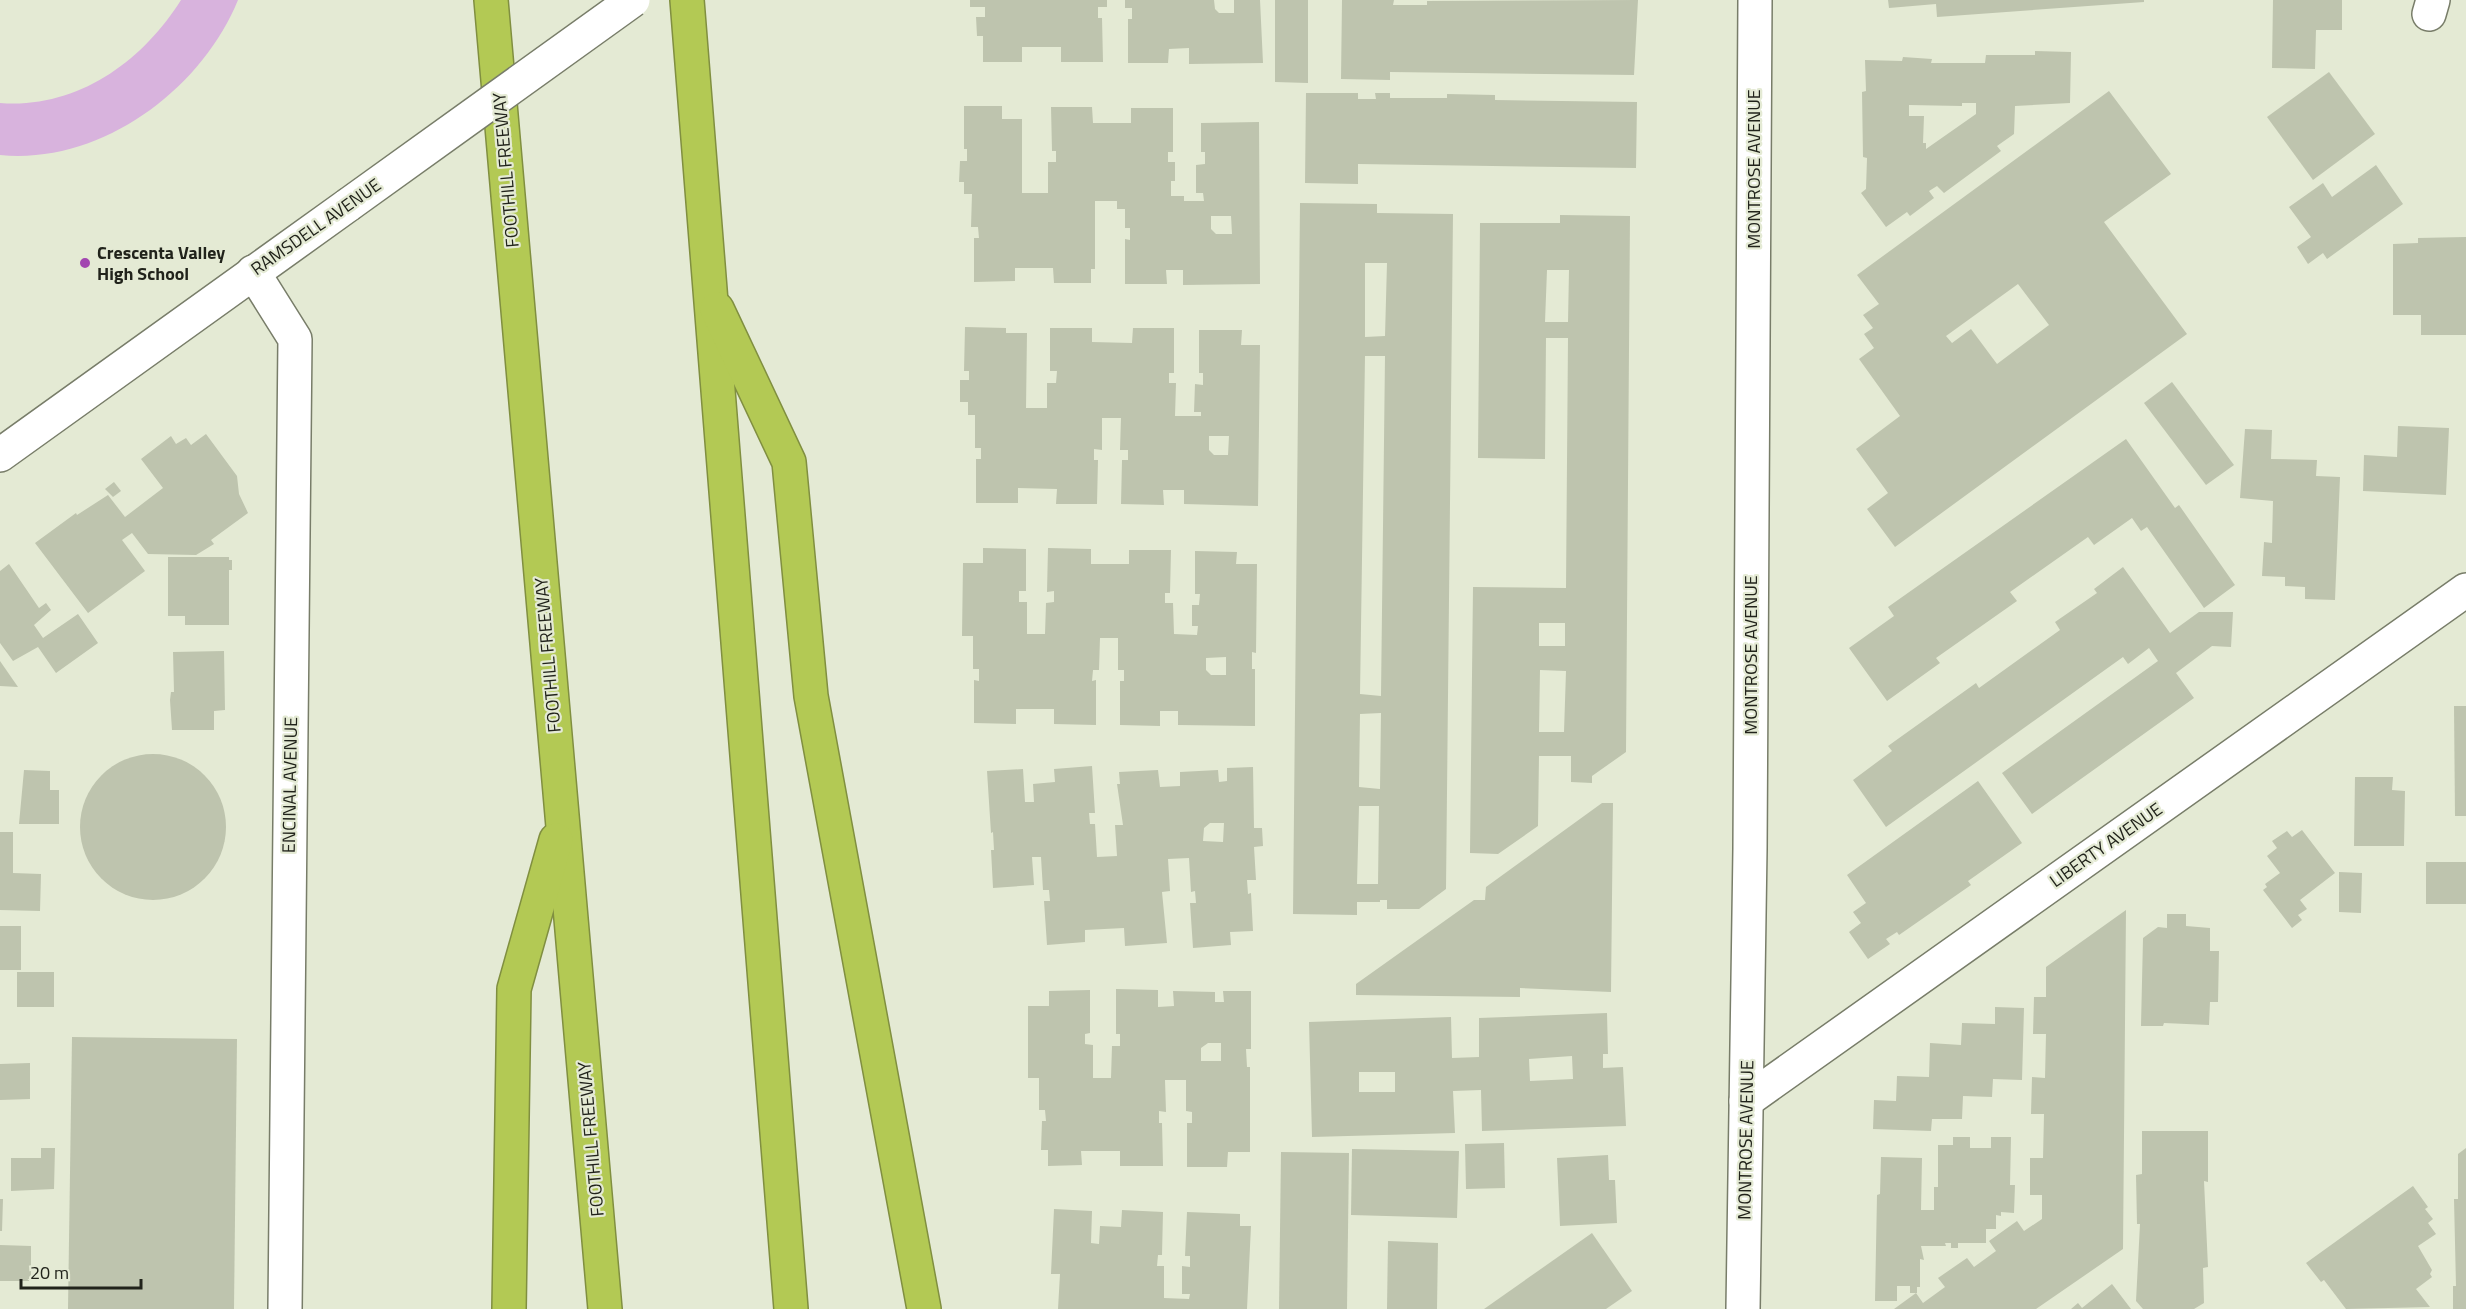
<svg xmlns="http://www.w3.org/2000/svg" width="2466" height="1309" font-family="'Titillium Web',sans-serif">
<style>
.grass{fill:#d8b3dd}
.building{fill:#bec4ae;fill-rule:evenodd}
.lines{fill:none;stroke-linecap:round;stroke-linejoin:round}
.minor-casing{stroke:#787d69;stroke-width:36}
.highway-casing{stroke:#808f40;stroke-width:36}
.minor{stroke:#fff;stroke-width:33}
.highway{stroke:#b3c954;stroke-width:33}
.minor-bridge-casing{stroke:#787d69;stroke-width:36;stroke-linecap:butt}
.minor-bridge{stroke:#fff;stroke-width:33}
.poi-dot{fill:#a246b0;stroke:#e4ead4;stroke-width:2}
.labels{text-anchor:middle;stroke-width:4.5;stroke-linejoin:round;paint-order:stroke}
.street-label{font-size:18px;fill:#21231b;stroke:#e4ead4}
.poi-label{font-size:18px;font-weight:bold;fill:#21231b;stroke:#e4ead4;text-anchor:start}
</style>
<rect width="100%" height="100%" fill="#e4ead4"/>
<!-- grass -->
<path class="grass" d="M 181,0 L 238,0 C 201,90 101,165 0,155 L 0,103 C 77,109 142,62 181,0 Z"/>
<!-- building -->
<g class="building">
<polygon points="970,0 1107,0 1107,7 1098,7 1098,18 1102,18 1103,62 1061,62 1061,47 1022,47 1022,62 983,62 983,36 977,36 976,17 985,17 985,7 970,7"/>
<polygon points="1125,0 1214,0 1215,9 1219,13 1234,13 1234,0 1260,0 1263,63 1189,64 1189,48 1169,49 1168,63 1128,63 1128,19 1132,19 1132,8 1125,8"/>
<polygon points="1275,0 1308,0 1308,83 1275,82"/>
<polygon points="1342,0 1394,0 1393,5 1427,5 1427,1 1638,0 1634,75 1390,72 1390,80 1341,79"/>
<polygon points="1888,0 2144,0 2144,2 1937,17 1936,4 1889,8"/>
<polygon points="2273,0 2342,0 2342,30 2316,30 2315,69 2272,68"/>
<path d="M 2035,51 L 2071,52 L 2070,103 L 2015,106 L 2014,134 L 1997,146 L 2001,151 L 1944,193 L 1937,186 L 1929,191 L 1934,198 L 1910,216 L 1907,212 L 1886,227 L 1861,193 L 1866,189 L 1867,158 L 1863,157 L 1862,92 L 1866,91 L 1865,60 L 1902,61 L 1903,57 L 1932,59 L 1931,63 L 1985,63 L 1986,55 L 2035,55 ZM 1962,103 L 1976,103 L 1976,114 L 1926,149 L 1926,143 L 1923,143 L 1924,116 L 1909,116 L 1909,105 L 1962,106 Z"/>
<polygon points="2329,72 2375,134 2313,180 2267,117"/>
<path d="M 2109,91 L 2171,174 L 2104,222 L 2187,334 L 1895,547 L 1867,509 L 1888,493 L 1856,449 L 1900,416 L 1859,359 L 1874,348 L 1864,334 L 1873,328 L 1863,315 L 1879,304 L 1857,275 ZM 2018,284 L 2049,325 L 1997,364 L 1971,329 L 1952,343 L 1946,336 Z"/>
<polygon points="1306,93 1358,93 1358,99 1376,99 1375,93 1390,93 1390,98 1447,98 1447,94 1495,95 1495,100 1637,102 1636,168 1358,164 1358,184 1305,183"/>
<path d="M 964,106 L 1002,106 L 1002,119 L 1022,119 L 1022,193 L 1048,193 L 1048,162 L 1056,162 L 1056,151 L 1052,151 L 1051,107 L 1092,107 L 1093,123 L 1131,123 L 1131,108 L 1173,108 L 1173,152 L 1168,152 L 1168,162 L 1175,162 L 1175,181 L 1171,181 L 1171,196 L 1184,196 L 1184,201 L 1204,201 L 1203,193 L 1196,193 L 1196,165 L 1205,164 L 1205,152 L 1201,152 L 1201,123 L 1259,122 L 1260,284 L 1183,285 L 1183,270 L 1166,270 L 1167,284 L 1125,284 L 1125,239 L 1130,240 L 1130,228 L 1125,228 L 1125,209 L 1117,209 L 1117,201 L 1095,201 L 1095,269 L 1091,269 L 1091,283 L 1054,283 L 1053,268 L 1015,268 L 1015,281 L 974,282 L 974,238 L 979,238 L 978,227 L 971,227 L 972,194 L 964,194 L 964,182 L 959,182 L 960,161 L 967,161 L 967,149 L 964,149 ZM 1211,216 L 1231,216 L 1232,234 L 1216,234 L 1211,229 Z"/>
<polygon points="2376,165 2403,204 2327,259 2323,253 2308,264 2297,247 2311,237 2289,207 2323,183 2332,197"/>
<path d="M 1300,203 L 1377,204 L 1377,213 L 1453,214 L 1446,889 L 1419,909 L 1387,909 L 1387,900 L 1380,900 L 1380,902 L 1357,902 L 1357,915 L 1293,914 ZM 1365,263 L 1387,263 L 1385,336 L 1365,337 ZM 1365,356 L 1385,356 L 1381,696 L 1360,694 ZM 1381,713 L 1380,789 L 1359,787 L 1360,714 ZM 1359,806 L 1379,806 L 1378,884 L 1357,884 Z"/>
<path d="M 1560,215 L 1630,216 L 1626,752 L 1592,776 L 1592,783 L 1571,782 L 1571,756 L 1539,756 L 1538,826 L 1498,854 L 1470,853 L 1473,587 L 1566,588 L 1568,338 L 1546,338 L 1545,459 L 1478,458 L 1480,223 L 1560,223 ZM 1547,270 L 1569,270 L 1568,322 L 1545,322 ZM 1539,623 L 1565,623 L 1565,646 L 1539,646 ZM 1540,670 L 1566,671 L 1564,732 L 1539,732 Z"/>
<polygon points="2466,237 2466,335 2421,335 2421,315 2393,315 2393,244 2418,243 2418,238"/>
<path d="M 965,327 L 1006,328 L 1006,333 L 1027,333 L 1026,408 L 1047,408 L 1047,383 L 1056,383 L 1057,371 L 1050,371 L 1050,328 L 1092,328 L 1092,342 L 1132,343 L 1133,328 L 1174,328 L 1174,373 L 1169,373 L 1169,383 L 1176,383 L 1175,416 L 1201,416 L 1201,412 L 1194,412 L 1195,384 L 1203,385 L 1203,373 L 1199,373 L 1199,330 L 1242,330 L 1241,345 L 1260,345 L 1258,506 L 1184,504 L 1184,490 L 1163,490 L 1164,505 L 1121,504 L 1122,460 L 1128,460 L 1128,450 L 1120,450 L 1121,418 L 1102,418 L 1102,450 L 1094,449 L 1094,460 L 1098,460 L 1097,504 L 1056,504 L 1057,489 L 1018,488 L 1018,503 L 976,503 L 976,459 L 981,459 L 981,448 L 975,448 L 975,415 L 968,415 L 968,402 L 960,402 L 960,380 L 969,380 L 969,371 L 964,371 ZM 1209,436 L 1229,436 L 1228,455 L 1214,455 L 1209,450 Z"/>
<polygon points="2172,382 2234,465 2206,485 2144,403"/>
<polygon points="2398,426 2449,428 2446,495 2363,491 2364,455 2397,457"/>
<polygon points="2245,429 2272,430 2271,459 2317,460 2316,476 2340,477 2335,600 2305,599 2305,587 2285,586 2285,577 2262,576 2264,542 2272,543 2273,501 2240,498"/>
<polygon points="206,434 237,476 239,494 248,513 211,540 214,544 196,555 148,554 132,533 122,540 145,571 88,613 35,543 76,513 77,515 108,495 125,517 163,488 141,459 171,436 176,444 186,438 191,445"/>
<polygon points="2126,439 2175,508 2179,505 2235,585 2204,608 2147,527 2141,531 2132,518 2094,545 2088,537 2010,592 2017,601 1936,658 1940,663 1887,701 1849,648 1894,616 1888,607"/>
<polygon points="114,482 121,491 113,497 105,489"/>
<path d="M 983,548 L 1026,549 L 1026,591 L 1019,591 L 1019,602 L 1027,602 L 1027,634 L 1045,634 L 1046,603 L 1054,602 L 1054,591 L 1047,592 L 1048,548 L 1091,549 L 1091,564 L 1129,564 L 1129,550 L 1171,550 L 1170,593 L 1165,593 L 1165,603 L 1173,603 L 1174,634 L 1197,635 L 1198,626 L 1192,626 L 1192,605 L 1199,605 L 1200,594 L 1195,594 L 1195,551 L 1237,552 L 1236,564 L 1257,564 L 1256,653 L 1252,652 L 1252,669 L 1255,669 L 1255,726 L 1178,725 L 1178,711 L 1160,711 L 1160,726 L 1120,725 L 1120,681 L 1124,681 L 1124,670 L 1118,670 L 1118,638 L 1100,638 L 1099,670 L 1093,670 L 1092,681 L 1096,680 L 1096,725 L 1054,724 L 1054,709 L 1016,709 L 1016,724 L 974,723 L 974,680 L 979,681 L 979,669 L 973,669 L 973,636 L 962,636 L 963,563 L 983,563 ZM 1226,657 L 1226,675 L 1211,675 L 1206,670 L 1206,658 Z"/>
<polygon points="168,557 229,557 229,560 232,560 232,570 229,570 229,625 185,625 185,616 168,616"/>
<polygon points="9,564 39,608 46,603 51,610 34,625 43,638 78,614 98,643 56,673 38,647 13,661 0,643 0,571"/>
<polygon points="2123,567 2170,633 2199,612 2233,612 2231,647 2212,646 2176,673 2194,698 2032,814 2002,773 2158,661 2149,648 2128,664 2123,657 1886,827 1853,780 1892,751 1888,746 1976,683 1979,688 2060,630 2055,622 2097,593 2094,589"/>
<polygon points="224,651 225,710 214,711 214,730 172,730 170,700 171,692 174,692 173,652"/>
<polygon points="0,661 18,687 0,686"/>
<polygon points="2454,706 2466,706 2466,816 2455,816"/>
<circle cx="153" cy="827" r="73"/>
<path d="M 1092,766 L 1095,813 L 1089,813 L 1090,824 L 1095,824 L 1097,857 L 1117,856 L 1115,825 L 1123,825 L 1117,784 L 1120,784 L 1119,772 L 1158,770 L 1160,787 L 1180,786 L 1180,772 L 1218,770 L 1219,782 L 1227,781 L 1227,768 L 1253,767 L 1254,828 L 1262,828 L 1263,846 L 1254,847 L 1256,880 L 1247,880 L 1248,894 L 1251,893 L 1253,931 L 1230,932 L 1231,945 L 1193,948 L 1190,903 L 1196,903 L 1195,891 L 1191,892 L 1189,858 L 1168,859 L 1170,891 L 1162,892 L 1167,943 L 1125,946 L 1124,928 L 1085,930 L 1085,942 L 1047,945 L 1044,901 L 1050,901 L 1049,890 L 1043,890 L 1041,857 L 1032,857 L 1034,885 L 993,888 L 991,850 L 994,850 L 993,832 L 991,833 L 987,771 L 1023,769 L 1025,802 L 1034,802 L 1033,784 L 1055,782 L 1054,769 ZM 1210,823 L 1224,823 L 1223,842 L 1203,841 L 1204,828 Z"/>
<polygon points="24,770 50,771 50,790 59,790 59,824 19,824"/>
<polygon points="2355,777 2393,777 2392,790 2405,791 2404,846 2354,846"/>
<polygon points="1978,781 2022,843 1968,881 1971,885 1899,935 1897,932 1886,939 1890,944 1868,959 1849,932 1861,923 1853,912 1866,903 1847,875"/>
<polygon points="1602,803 1613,803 1611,992 1520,988 1520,997 1356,995 1356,984 1474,900 1485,900 1486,887"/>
<polygon points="2302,830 2335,873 2300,900 2307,909 2298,915 2302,920 2292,928 2263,890 2267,887 2265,884 2280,873 2267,856 2277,848 2272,841 2287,831 2292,837"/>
<polygon points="0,832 13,832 13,873 41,874 40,911 0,910"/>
<rect x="2426" y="862" width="40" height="42"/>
<polygon points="2339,872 2362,873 2361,913 2339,912"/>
<polygon points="2126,910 2123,1249 2036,1309 1894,1309 1916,1293 1923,1303 1945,1287 1938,1278 1967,1258 1974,1267 1996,1251 1989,1241 2017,1221 2024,1231 2042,1219 2042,1195 2030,1195 2030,1158 2043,1158 2044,1114 2031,1114 2032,1077 2045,1078 2046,1034 2033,1034 2034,997 2046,997 2046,967"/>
<polygon points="2167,914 2186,914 2186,926 2210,928 2210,951 2219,951 2218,1002 2210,1002 2209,1025 2164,1023 2163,1026 2141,1026 2143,938 2158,927 2167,928"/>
<rect x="0" y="926" width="21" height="44"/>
<rect x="17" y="972" width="37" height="35"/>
<path d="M 1116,989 L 1158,990 L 1158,1007 L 1174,1006 L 1173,991 L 1215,992 L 1215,1002 L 1224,1002 L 1223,991 L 1251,991 L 1251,1049 L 1246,1049 L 1247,1067 L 1250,1067 L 1250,1152 L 1228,1152 L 1227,1167 L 1187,1167 L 1187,1123 L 1192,1123 L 1192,1112 L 1186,1111 L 1186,1080 L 1165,1080 L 1166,1112 L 1159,1111 L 1159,1123 L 1162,1123 L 1163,1166 L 1120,1166 L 1120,1151 L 1081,1151 L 1082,1165 L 1048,1166 L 1048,1150 L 1041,1150 L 1042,1121 L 1046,1121 L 1045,1110 L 1039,1110 L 1039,1078 L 1028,1078 L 1028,1006 L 1049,1006 L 1049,991 L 1090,990 L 1090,1033 L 1085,1034 L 1085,1044 L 1093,1045 L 1093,1078 L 1111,1078 L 1112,1046 L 1120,1046 L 1120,1034 L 1116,1034 ZM 1208,1043 L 1221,1043 L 1221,1061 L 1201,1061 L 1201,1048 Z"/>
<polygon points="1995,1007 2024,1008 2022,1080 1993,1079 1992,1097 1963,1096 1962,1119 1932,1119 1931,1131 1873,1129 1874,1100 1896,1101 1897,1076 1929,1077 1930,1043 1961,1045 1962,1023 1995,1024"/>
<path d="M 1607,1013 L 1608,1054 L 1603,1054 L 1603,1068 L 1623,1067 L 1626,1126 L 1482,1131 L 1481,1090 L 1453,1091 L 1455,1133 L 1312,1137 L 1309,1022 L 1451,1017 L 1452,1058 L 1479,1057 L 1479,1018 ZM 1572,1056 L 1573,1079 L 1530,1081 L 1529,1059 ZM 1359,1072 L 1395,1072 L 1395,1092 L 1359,1092 Z"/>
<polygon points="72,1037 237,1039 234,1309 68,1309"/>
<polygon points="30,1063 30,1099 0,1100 0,1064"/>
<polygon points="2142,1131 2208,1131 2208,1182 2204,1181 2208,1267 2203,1268 2204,1303 2194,1309 2143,1309 2136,1301 2140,1224 2137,1224 2136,1175 2142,1174"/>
<polygon points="1953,1137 1970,1137 1970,1148 1991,1148 1991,1137 2011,1137 2010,1185 2015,1185 2014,1213 2001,1212 2001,1216 1996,1215 1996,1229 1986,1229 1986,1243 1958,1243 1958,1248 1951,1248 1951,1243 1945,1243 1946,1246 1921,1246 1924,1260 1920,1259 1920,1287 1917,1287 1917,1293 1910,1293 1910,1286 1897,1286 1897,1301 1875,1301 1877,1195 1880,1194 1881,1157 1922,1158 1921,1210 1934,1210 1934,1187 1938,1187 1938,1145 1953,1145"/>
<polygon points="1504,1143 1505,1188 1466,1189 1465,1144"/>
<polygon points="41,1148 55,1148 54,1189 11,1191 11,1158 41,1158"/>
<polygon points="2466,1148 2466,1309 2453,1309 2453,1286 2456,1286 2454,1199 2458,1199 2458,1154"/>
<polygon points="1352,1149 1459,1151 1457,1218 1351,1215"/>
<polygon points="1281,1152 1349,1153 1347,1309 1279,1309"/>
<polygon points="1608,1155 1609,1180 1615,1180 1617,1223 1560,1226 1557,1158"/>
<polygon points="2413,1186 2428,1207 2425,1209 2433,1219 2428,1223 2436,1234 2418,1246 2432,1270 2430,1274 2432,1277 2416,1289 2430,1307 2346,1309 2324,1280 2321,1282 2306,1263"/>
<polygon points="0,1199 3,1199 2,1231 0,1231"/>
<polygon points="1054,1209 1092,1211 1091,1243 1099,1244 1100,1226 1121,1227 1122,1210 1163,1212 1162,1255 1158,1255 1157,1266 1164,1266 1164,1298 1189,1299 1190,1294 1182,1294 1182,1266 1190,1267 1190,1256 1185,1256 1187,1212 1240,1214 1240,1226 1251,1226 1247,1309 1058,1309 1060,1274 1051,1274"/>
<polygon points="1592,1233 1632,1291 1606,1309 1484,1309"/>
<polygon points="1388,1241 1438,1243 1437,1309 1387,1309"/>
<polygon points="0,1245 31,1246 31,1281 0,1281"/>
<polygon points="2112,1284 2131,1309 2071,1309 2078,1303 2082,1308"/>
</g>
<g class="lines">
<defs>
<g id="minor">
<polyline points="2429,14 2433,0"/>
<polyline points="253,272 295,339 285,1309"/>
<polyline points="0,455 348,205"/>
<polyline points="1746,1101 2466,590"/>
<polyline points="1743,1309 1750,849 1755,0"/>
</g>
<g id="highway">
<polyline points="491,0 605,1309"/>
<polyline points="687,0 791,1309"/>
<polyline points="717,309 789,462 811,696 924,1309"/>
<polyline points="509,1309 514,989 556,840"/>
</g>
</defs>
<!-- minor casing -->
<use href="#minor" class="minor-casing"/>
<!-- highway casing -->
<use href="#highway" class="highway-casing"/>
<!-- minor -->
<use href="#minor" class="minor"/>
<!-- highway -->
<use href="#highway" class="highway"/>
<defs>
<polyline id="minor-bridge" points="348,205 633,0"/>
</defs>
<!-- minor-bridge casing -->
<use href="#minor-bridge" class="minor-bridge-casing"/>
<!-- minor-bridge -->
<use href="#minor-bridge" class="minor-bridge"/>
</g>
<!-- markers -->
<circle class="poi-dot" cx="85" cy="263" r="6"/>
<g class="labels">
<!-- street labels -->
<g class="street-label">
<text transform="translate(1754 169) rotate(-90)" y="6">MONTROSE AVENUE</text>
<text transform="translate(506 170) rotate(-95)" y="6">FOOTHILL FREEWAY</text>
<text transform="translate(316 227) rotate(-35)" y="6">RAMSDELL AVENUE</text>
<text transform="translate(548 655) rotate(-95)" y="6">FOOTHILL FREEWAY</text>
<text transform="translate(1751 655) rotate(-90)" y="6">MONTROSE AVENUE</text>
<text transform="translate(290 785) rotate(-89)" y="6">ENCINAL AVENUE</text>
<text transform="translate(2106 845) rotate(-35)" y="6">LIBERTY AVENUE</text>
<text transform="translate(591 1139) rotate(-95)" y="6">FOOTHILL FREEWAY</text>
<text transform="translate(1746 1140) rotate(-89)" y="6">MONTROSE AVENUE</text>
</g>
<!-- poi labels -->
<g class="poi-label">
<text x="97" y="259">Crescenta Valley<tspan x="97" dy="21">High School</tspan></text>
</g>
</g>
<!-- scale -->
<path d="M21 1279v9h120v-9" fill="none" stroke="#21231b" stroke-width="3"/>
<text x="30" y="1279" font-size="18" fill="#21231b" stroke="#e4ead4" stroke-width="4.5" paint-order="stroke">20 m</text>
</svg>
